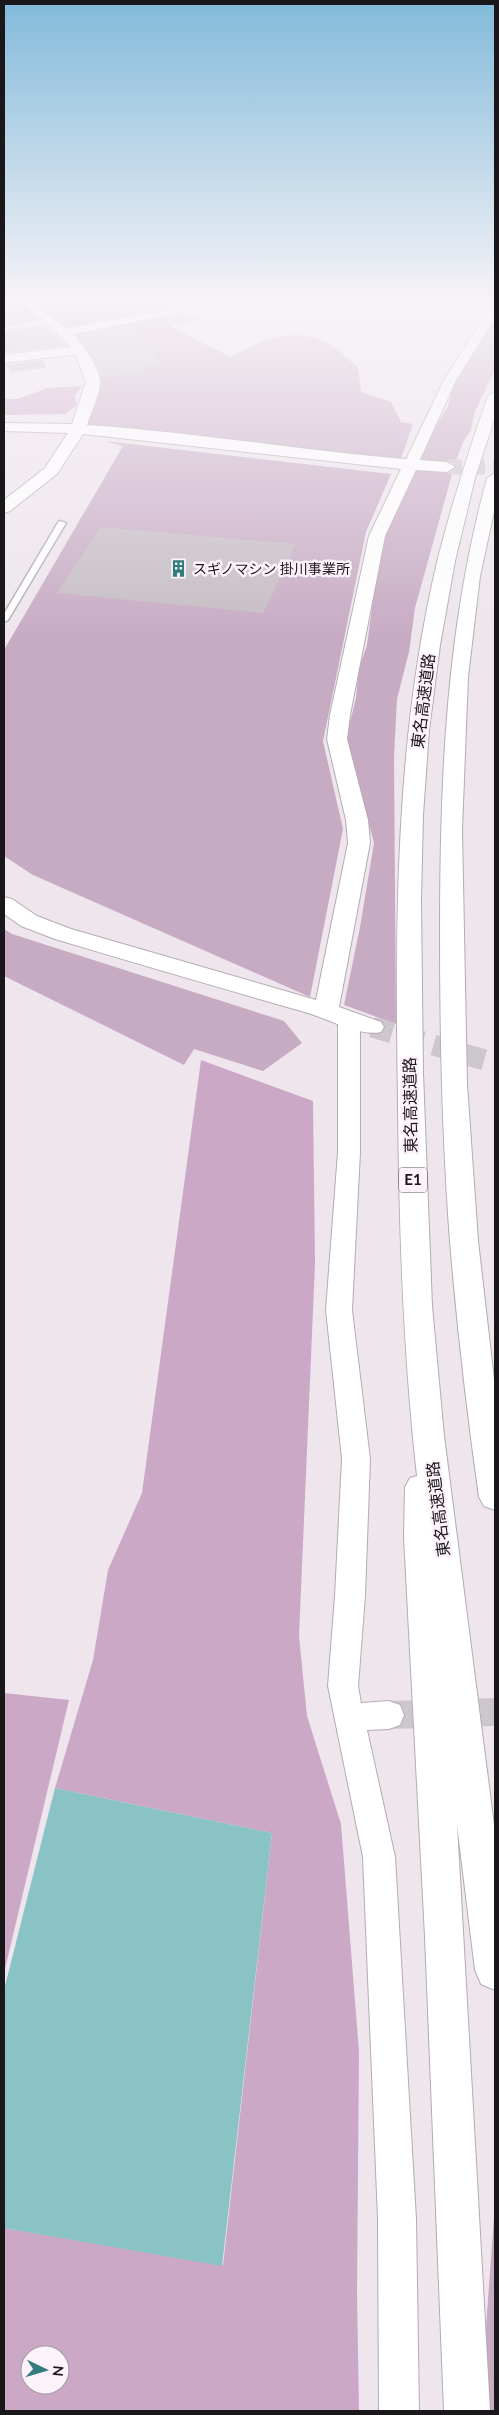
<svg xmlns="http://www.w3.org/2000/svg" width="499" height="2415" font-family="Lato,'Noto Sans JP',sans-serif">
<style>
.green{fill:#c7abc3}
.forest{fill:#cca8c7;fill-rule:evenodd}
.water{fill:#8ac3c5}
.building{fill:#c5bcc4}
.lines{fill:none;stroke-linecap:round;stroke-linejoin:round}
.street-tunnel-far1{stroke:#cec6cd;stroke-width:21;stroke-dasharray:21 11;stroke-linecap:butt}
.street-tunnel{stroke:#cec6cd;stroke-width:28;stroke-dasharray:28 14;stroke-linecap:butt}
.secondary-tunnel{stroke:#cec6cd;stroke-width:15;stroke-dasharray:15 8;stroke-linecap:butt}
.lane-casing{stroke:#b4abb3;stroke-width:3}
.street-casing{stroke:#b4abb3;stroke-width:2}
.secondary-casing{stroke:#b4abb3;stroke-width:2}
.highway-casing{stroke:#b4abb3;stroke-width:2}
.lane{fill:#fff;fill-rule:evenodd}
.street{fill:#fff;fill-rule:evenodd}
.secondary{fill:#fff;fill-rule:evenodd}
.highway{fill:#fff;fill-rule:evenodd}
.labels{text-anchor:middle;stroke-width:5;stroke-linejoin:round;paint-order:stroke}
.far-poi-label{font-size:14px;fill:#1a171a;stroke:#fcf2fa;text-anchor:start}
.shield{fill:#fcf2fa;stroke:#5e595d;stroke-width:1}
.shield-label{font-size:15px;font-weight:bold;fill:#1a171a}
.street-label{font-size:16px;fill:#1a171a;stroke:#fcf2fa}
</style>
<rect width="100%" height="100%" fill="#eee5ed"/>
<!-- green -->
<g class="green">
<polygon points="144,299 163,299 174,309 66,331 26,301 89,309"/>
<path d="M 182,313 L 198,320 L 172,325 L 172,327 L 231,357 C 259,339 300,325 331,345 C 340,352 349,360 358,367 L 361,392 L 391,402 L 401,422 L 413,424 L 400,462 L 84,428 L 93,368 L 73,334 Z"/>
<polygon points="495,314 495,369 474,414 471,430 463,442 454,467 415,608 409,652 397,699 394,757 396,1024 344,1005 360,927 374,843 346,739 356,698 359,669 367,645 379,554 389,523 437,424 448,406 454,382 464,358"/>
<polygon points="105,441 391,474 366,532 323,741 343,829 310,997 33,875 4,856 4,650 123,446"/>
<polygon points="4,929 12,934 284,1021 302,1043 263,1071 194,1049 184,1065 4,976"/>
<polygon points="494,2217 495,2411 486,2411 483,2369"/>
</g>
<!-- forest -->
<g class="forest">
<polygon points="4,299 144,299 89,309 28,301 49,318 4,327"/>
<polygon points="82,386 75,395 77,405 66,414 4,415 4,399 17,399 48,388"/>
<path d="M 201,1060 L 313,1101 L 315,1264 L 299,1636 L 307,1716 L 341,1824 L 359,2052 L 357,2294 L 359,2411 L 4,2411 L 4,2228 L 223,2265 L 272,1833 L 55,1788 L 93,1660 L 108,1570 L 142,1493 ZM 30,2355 L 60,2355 L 60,2385 L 30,2385 Z"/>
<polygon points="4,1693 69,1700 4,1973"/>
</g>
<!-- water -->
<polygon class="water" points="55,1788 272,1833 222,2266 4,2228 4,1990"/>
<!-- building -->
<g class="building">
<polygon points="45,325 66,346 4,353 4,331"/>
<polygon points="127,325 143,336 162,365 141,367 145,373 102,377 79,335"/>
<polygon points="43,360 47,368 11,372 6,365"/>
<polygon points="101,527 296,544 263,613 57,593"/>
</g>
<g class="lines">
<!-- street-tunnel-far1 -->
<polyline class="street-tunnel-far1" points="372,1027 495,1063"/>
<!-- street-tunnel -->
<polyline class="street-tunnel" points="389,1715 495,1712"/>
<!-- secondary-tunnel -->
<polyline class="secondary-tunnel" points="447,467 495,467"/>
<defs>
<g id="lane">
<polygon points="309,299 316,299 316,300 313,302"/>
<polygon points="59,521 66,523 8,620 4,622 4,614"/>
</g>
<g id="street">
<polygon points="15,299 28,299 66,329 215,299 239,299 234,302 64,336"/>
<polygon points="495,306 495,318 456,380 417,466 415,469 405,469 403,466 444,380 489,309"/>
<polygon points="80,346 86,350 84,353 4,363 4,355"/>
<polygon points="349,1013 356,1014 360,1019 360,1152 352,1310 370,1459 365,1596 358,1686 361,1703 389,1701 400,1705 404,1715 400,1725 389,1729 367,1730 395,1857 416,2219 419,2411 379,2411 378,2219 363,1857 328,1686 335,1596 342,1459 326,1310 338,1152 338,1019 342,1014"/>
</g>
<path id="secondary" d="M 64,329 C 78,332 101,369 100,383 C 99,397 91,412 87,425 C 207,433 326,455 447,462 L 455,467 L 447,472 L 416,470 L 385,536 L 350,715 L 347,739 L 368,820 L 370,843 L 339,1007 L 381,1022 L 384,1027 L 381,1032 C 361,1037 328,1019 308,1013 C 224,989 139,964 55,939 L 21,926 L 4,914 L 4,897 L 12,899 L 37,916 L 71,929 L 316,1000 L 348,843 L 346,820 L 327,739 L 330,715 L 369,536 L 401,469 L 83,434 L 57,474 L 10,511 L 4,513 L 4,500 L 45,468 L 68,433 L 4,431 L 4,423 L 72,424 L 86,382 L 74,351 L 57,333 Z"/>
<g id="highway">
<path d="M 495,392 L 495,417 L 475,478 L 455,561 L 440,645 L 429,730 L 423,815 L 421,901 L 423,1073 L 432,1306 L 444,1436 L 495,1833 L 495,1990 L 481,1984 L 475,1970 L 457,1824 L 490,2411 L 444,2411 L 425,1936 L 404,1537 L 405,1487 L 410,1478 L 417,1476 C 403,1352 399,1228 398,1104 C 395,922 395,736 438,558 C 452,503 469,450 488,396 Z"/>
<path d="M 495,473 L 495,507 L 480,576 L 468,677 L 462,830 L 467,1084 L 478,1241 L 495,1388 L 495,1510 L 484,1506 L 479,1497 C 467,1412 457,1327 450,1241 C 442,1138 440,1035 440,932 C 440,777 446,628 487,478 Z"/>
</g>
</defs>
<!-- lane casing -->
<use href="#lane" class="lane-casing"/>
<!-- street casing -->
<use href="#street" class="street-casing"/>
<!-- secondary casing -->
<use href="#secondary" class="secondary-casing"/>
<!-- highway casing -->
<use href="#highway" class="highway-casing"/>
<!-- lane -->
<use href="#lane" class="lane"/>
<!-- street -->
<use href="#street" class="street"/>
<!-- secondary -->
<use href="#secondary" class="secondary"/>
<!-- highway -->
<use href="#highway" class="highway"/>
</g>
<!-- sky -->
<linearGradient id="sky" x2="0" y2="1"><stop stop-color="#82bada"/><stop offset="0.47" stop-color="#f7f3f7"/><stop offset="1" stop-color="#f7f3f7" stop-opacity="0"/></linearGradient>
<rect width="499" height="638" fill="url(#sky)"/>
<!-- icons -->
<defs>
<symbol id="building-bare" viewBox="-9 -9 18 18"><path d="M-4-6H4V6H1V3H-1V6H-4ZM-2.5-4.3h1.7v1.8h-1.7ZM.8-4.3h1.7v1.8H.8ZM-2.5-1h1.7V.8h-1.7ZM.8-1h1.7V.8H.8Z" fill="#327c7e" stroke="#fcf2fa" stroke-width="2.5" paint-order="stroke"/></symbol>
</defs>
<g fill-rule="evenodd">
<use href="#building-bare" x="166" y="556" width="25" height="25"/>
</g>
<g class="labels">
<!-- far-poi labels -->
<g class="far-poi-label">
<text x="193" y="574">スギノマシン 掛川事業所</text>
</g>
<!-- shield labels -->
<rect class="shield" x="399" y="1167.5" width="28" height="25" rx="4"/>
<g class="shield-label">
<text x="413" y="1185">E1</text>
</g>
<!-- street labels -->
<g class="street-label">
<text transform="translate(423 701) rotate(-83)" y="6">東名高速道路</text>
<text transform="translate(410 1105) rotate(-91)" y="6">東名高速道路</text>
<text transform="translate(438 1509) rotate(-97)" y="6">東名高速道路</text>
</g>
</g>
<!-- border -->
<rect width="499" height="2415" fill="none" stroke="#1a171a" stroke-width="10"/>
<!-- north arrow -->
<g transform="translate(45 2370) rotate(95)"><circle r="24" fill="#fcf2fa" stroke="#a29aa0"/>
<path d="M0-4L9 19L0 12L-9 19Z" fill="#327c7e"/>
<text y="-8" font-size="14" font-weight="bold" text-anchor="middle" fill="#1a171a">N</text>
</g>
</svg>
